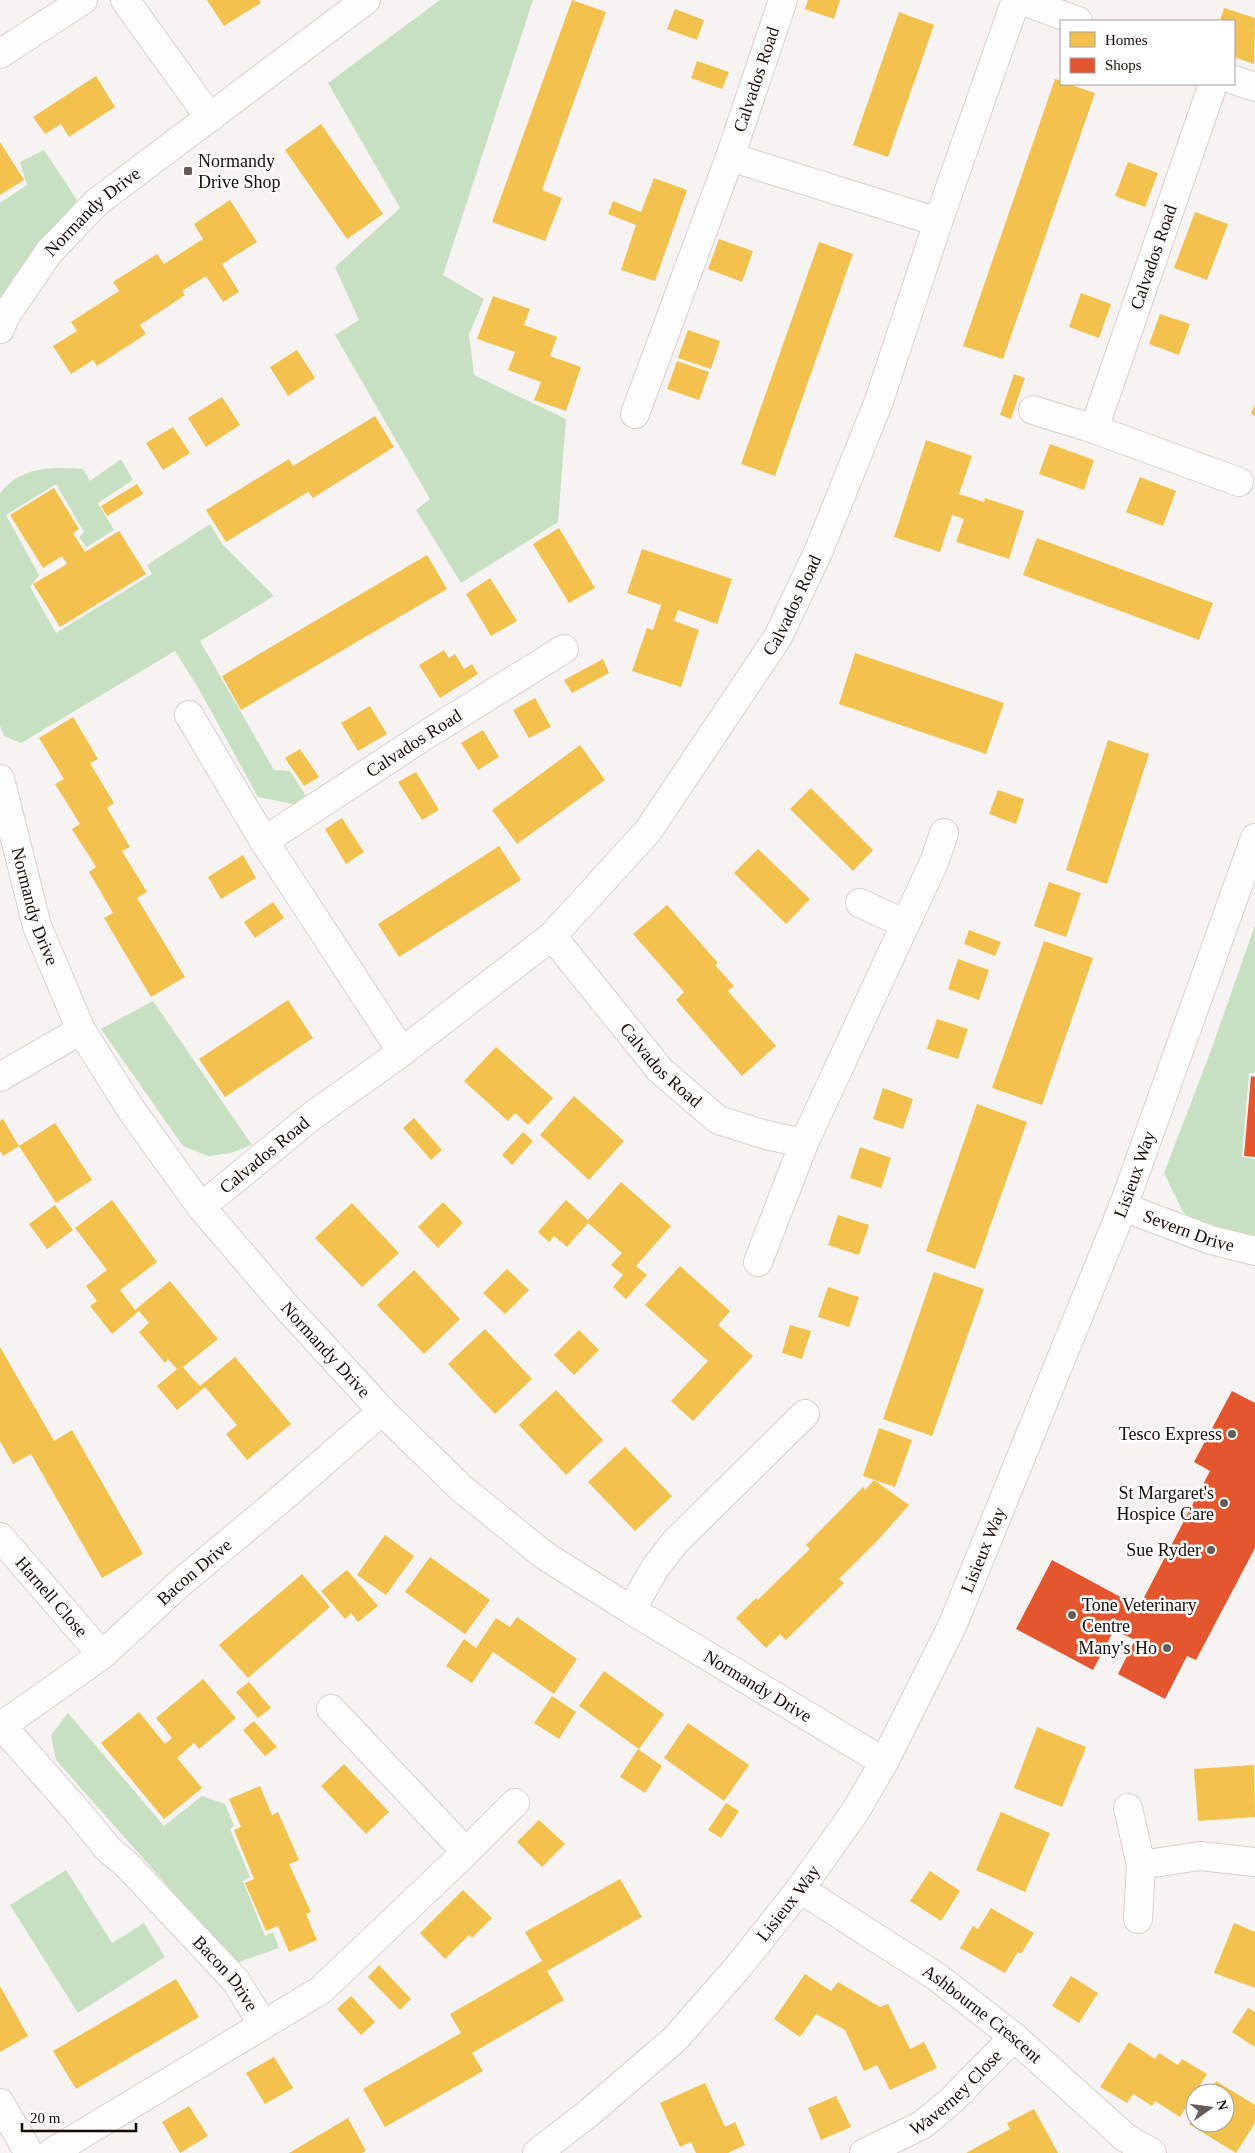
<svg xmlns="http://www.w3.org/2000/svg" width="1255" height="2153" font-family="Georgia,serif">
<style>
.green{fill:#c7e0c1}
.homes{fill:#f2c14e}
.shops{fill:#e4572e}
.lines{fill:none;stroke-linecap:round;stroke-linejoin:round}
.minor-casing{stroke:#d9d0cc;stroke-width:30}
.tertiary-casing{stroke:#d9d0cc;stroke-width:30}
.minor{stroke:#fefdfd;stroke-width:28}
.tertiary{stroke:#fefdfd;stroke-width:28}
.poi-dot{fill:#665c59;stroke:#fff;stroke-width:2}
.labels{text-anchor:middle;stroke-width:5;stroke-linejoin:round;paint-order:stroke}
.street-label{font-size:18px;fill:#180b06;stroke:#fff}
.poi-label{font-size:18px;fill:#180b06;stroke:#fff;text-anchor:end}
</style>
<rect width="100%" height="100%" fill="#f7f3f2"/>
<!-- green -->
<g class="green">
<polygon points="440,0 533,0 443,275 484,299 469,334 474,375 566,419 558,522 461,583 416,510 430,499 335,335 359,320 335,267 400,208 328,83"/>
<polygon points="44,150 77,200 0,326 0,203 27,185 20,162"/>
<path d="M 121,459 L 133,480 L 98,503 L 114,530 L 87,547 L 79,537 L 84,532 L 56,484 L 6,515 L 39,575 L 30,587 L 56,633 L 152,574 L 147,565 L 210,524 L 223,545 L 274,596 L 200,641 L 274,770 L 290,771 L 306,796 L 298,805 L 258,797 L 200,691 L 175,651 L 21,743 L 4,736 L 0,726 L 0,494 C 20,466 52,467 83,469 L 90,481 Z"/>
<polygon points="1255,925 1255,1073 1249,1073 1242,1157 1255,1159 1255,1239 1193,1221 1183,1212 1164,1173 1213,1045"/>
<polygon points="153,1001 252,1145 231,1153 208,1156 183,1146 101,1029"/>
<polygon points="68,1713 164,1826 202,1796 225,1804 234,1826 230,1829 250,1877 243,1881 265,1936 273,1932 279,1948 236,1963 56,1760 51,1735"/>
<polygon points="66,1870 112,1943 144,1923 165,1957 78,2013 10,1905"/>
</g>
<!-- homes -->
<g class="homes">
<polygon points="207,0 259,0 261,3 224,26"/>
<polygon points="572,0 606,12 542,190 562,198 545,241 492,222"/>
<polygon points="808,0 840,0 834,19 805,9"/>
<polygon points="1224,8 1255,18 1254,64 1234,57 1234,21 1220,21"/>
<polygon points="675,9 704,20 697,40 667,29"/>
<polygon points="899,12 934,25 888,157 853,145"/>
<polygon points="697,61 729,72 722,89 691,78"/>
<polygon points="96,76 115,107 69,137 61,124 45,134 33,117"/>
<polygon points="1055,79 1061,81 1061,84 1068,84 1095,93 1003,359 963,346"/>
<polygon points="321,124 383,214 347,239 285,150"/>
<polygon points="0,142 24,180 0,195"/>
<polygon points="1128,162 1158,173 1145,207 1115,196"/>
<polygon points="654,178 687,190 655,281 621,270 636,225 608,214 613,201 641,212"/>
<polygon points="230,200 257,242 222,264 239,292 223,302 206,276 182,291 185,295 140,325 146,334 97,366 93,360 71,374 53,346 77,331 71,322 119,291 113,282 157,254 164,264 203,239 194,224"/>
<polygon points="1195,212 1228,224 1207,280 1174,268"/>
<polygon points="719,239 753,251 742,282 708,269"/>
<polygon points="819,242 853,254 775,476 741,464"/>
<polygon points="1081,293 1111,304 1099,338 1069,327"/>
<polygon points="493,296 530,309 524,325 557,337 550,356 581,367 566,411 534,400 541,382 508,370 515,352 477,339"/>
<polygon points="1160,314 1190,324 1179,355 1149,344"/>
<polygon points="688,330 720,341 711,369 678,358"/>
<polygon points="297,350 315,378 288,396 270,367"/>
<polygon points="677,361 709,372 699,400 667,389"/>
<polygon points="1014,374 1025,378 1011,419 1000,415"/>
<polygon points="222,397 240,425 206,447 188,418"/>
<polygon points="1255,404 1255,416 1251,414"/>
<polygon points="375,416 394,447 313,498 308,492 226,542 206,510 289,459 293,466"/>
<polygon points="173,427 190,453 163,470 146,443"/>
<polygon points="926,440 972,456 959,494 984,502 985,498 1024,511 1009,559 956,542 964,519 952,515 940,552 894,537"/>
<polygon points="1050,444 1094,460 1084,490 1039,474"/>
<polygon points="1140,477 1176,491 1163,526 1126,512"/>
<polygon points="137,484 143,494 107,516 101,506"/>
<polygon points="54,488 79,529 73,533 85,552 119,531 146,574 60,627 33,584 67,564 62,556 43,568 10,515"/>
<polygon points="559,528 595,588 569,603 533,544"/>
<polygon points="1037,538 1213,603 1199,640 1023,575"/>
<polygon points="642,549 732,579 717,624 678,610 674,621 699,630 681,687 632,671 647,628 653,630 661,605 627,593"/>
<polygon points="427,555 447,589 241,710 222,676"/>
<polygon points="490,578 517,621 491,636 466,594"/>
<polygon points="444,650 449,658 455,654 464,669 472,664 478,674 440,698 419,665"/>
<polygon points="855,653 1004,703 986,754 839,704"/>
<polygon points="603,659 609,673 572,693 564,680"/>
<polygon points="535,698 551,727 529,738 513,710"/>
<polygon points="370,706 387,734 358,751 341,723"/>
<polygon points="73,717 98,759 90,763 114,803 107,808 130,847 122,851 147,892 137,898 185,977 151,997 104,918 113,913 89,872 96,867 72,829 80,824 55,784 64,779 39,738"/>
<polygon points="483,730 499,757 478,770 461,743"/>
<polygon points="1108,740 1149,754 1107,884 1066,870"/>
<polygon points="580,745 605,780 517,844 492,810"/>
<polygon points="300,749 319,777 304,786 285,758"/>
<polygon points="416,772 439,810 422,820 398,782"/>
<polygon points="811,788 873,850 853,871 790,809"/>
<polygon points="998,790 1024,799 1016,824 989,814"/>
<polygon points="342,818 364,852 346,864 325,829"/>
<polygon points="499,846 521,880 399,957 378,924"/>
<polygon points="758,849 810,899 786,924 734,873"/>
<polygon points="243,855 256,878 221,899 208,877"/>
<polygon points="1049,882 1081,893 1066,937 1034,926"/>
<polygon points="273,902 284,918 255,938 244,922"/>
<polygon points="667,905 718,963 715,965 734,986 728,991 776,1046 742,1076 676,1000 684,992 633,934"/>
<polygon points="969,930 1001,942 995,956 964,944"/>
<polygon points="1044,941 1093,958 1042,1105 992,1088"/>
<polygon points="958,959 989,970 979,1000 948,989"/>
<polygon points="288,1000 313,1038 225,1097 199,1059"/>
<polygon points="937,1019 968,1029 958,1059 927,1049"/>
<polygon points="496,1047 553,1098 528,1125 515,1113 508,1121 464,1081"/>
<polygon points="883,1088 913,1099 903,1129 873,1119"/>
<polygon points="574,1096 624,1141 589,1180 540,1135"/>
<polygon points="977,1104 1027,1122 975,1269 926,1251"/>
<polygon points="414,1118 442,1150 431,1160 403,1128"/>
<polygon points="3,1119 19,1146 3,1156 0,1151 0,1121"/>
<polygon points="55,1123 92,1180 56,1203 19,1146"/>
<polygon points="523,1132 533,1141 512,1165 502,1155"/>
<polygon points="860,1147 891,1158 881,1188 850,1178"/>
<polygon points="621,1182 671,1226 636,1266 647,1275 626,1299 613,1287 623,1275 611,1265 622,1253 588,1223 567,1247 554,1236 549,1242 538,1232 566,1200 588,1220"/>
<polygon points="112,1200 157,1262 120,1290 127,1299 135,1310 170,1281 218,1339 183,1367 192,1378 200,1386 235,1357 291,1424 247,1460 226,1434 237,1425 205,1387 177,1410 157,1386 177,1369 168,1359 165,1363 139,1332 149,1323 139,1311 112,1334 90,1306 97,1301 86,1286 107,1270 75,1228"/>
<polygon points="443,1202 463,1223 438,1248 418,1227"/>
<polygon points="352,1203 399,1253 362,1287 315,1238"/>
<polygon points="55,1205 73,1230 47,1249 29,1224"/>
<polygon points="838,1215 869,1225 859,1255 828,1245"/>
<polygon points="680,1266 730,1311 718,1325 753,1356 693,1421 671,1401 708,1361 645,1305"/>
<polygon points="507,1269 529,1290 505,1314 483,1293"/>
<polygon points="414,1270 460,1319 424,1354 377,1305"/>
<polygon points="934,1272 984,1289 932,1436 883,1419"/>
<polygon points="828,1287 859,1297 849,1327 818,1317"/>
<polygon points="790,1325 811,1331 802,1359 782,1353"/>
<polygon points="485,1329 532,1379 495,1414 448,1364"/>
<polygon points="579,1330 599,1350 574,1375 554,1355"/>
<polygon points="0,1347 54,1441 72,1430 143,1554 102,1578 31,1454 13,1464 0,1441"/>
<polygon points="556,1390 603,1440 566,1475 519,1425"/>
<polygon points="879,1428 912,1440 895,1487 874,1480 909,1505 880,1538 839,1579 844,1583 786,1640 780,1634 766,1648 736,1618 756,1598 758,1600 774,1584 810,1549 806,1545 863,1487 865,1490 874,1480 863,1476"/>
<polygon points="625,1447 672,1496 635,1531 588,1482"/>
<polygon points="385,1535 414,1556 386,1595 357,1575"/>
<polygon points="430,1557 490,1600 465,1634 405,1592"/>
<polygon points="347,1570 378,1606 358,1622 351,1613 345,1619 321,1591"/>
<polygon points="302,1574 330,1607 248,1678 219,1645"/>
<polygon points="517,1617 577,1659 554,1694 493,1652 472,1683 446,1666 464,1639 476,1648 496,1618 510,1627"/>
<polygon points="604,1671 664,1714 639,1749 579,1706"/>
<polygon points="203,1679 236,1718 199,1749 194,1743 177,1758 202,1788 164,1819 101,1743 139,1712 165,1744 172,1738 156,1718"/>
<polygon points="249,1682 271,1708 258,1718 236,1692"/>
<polygon points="552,1696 576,1712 559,1739 534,1723"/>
<polygon points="254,1721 277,1747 265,1756 243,1730"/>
<polygon points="688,1723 749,1765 724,1801 664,1758"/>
<polygon points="1037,1727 1086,1747 1062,1807 1014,1788"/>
<polygon points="638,1749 662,1766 645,1793 620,1777"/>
<polygon points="344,1764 389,1812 366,1834 321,1786"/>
<polygon points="1254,1765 1255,1817 1198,1821 1194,1769"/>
<polygon points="260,1786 272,1815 278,1812 299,1860 289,1864 311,1912 306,1914 317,1940 289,1952 278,1926 266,1931 245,1883 254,1879 234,1830 241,1827 229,1799"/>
<polygon points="726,1803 739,1811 721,1838 708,1830"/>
<polygon points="1001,1812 1050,1833 1025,1892 976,1870"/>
<polygon points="539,1820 565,1844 542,1867 517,1842"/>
<polygon points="930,1871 960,1891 941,1921 910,1901"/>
<polygon points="620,1879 642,1917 547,1971 564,2000 472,2053 483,2071 385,2127 363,2089 461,2033 450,2014 542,1961 525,1932"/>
<polygon points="463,1890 492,1918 472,1938 469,1935 445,1959 420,1933"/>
<polygon points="991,1908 1034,1933 1021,1954 1018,1952 1005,1973 960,1948 973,1926 978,1929"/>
<polygon points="1234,1923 1255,1932 1255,1988 1214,1973"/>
<polygon points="379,1965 411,1999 400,2010 368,1977"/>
<polygon points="805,1974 831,1991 838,1982 880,2007 888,2004 910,2049 924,2042 937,2068 890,2090 877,2065 864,2071 845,2030 816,2014 800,2037 774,2019"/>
<polygon points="1071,1976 1098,1993 1079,2023 1052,2006"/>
<polygon points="176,1979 199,2017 76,2089 53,2051"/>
<polygon points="0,1986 28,2036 0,2052"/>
<polygon points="351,1996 375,2022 361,2035 337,2009"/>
<polygon points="1248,2008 1255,2012 1255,2047 1232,2032"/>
<polygon points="1129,2042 1155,2059 1159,2053 1178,2065 1182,2059 1207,2074 1180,2117 1155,2101 1152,2106 1133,2094 1127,2103 1100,2087"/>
<polygon points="274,2057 293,2088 265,2104 246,2073"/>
<polygon points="1216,2081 1255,2105 1255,2123 1236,2153 1189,2124 1195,2114 1195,2123 1225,2123 1225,2093 1209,2093"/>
<polygon points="705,2083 725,2127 735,2122 745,2145 728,2153 696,2153 691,2142 680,2147 660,2103"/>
<polygon points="836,2096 851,2127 821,2140 808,2108"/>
<polygon points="189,2106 208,2136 180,2153 162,2122"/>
<polygon points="1034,2109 1058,2153 966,2153 1010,2129 1007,2123"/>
<polygon points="348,2118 366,2151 362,2153 289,2153"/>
</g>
<!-- shops -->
<g class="shops">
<polygon points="1251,1076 1255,1077 1255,1157 1244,1156"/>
<polygon points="1232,1391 1255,1403 1255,1548 1196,1660 1187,1656 1165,1699 1118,1674 1135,1640 1114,1630 1093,1670 1016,1629 1052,1560 1139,1607 1210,1471 1194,1462"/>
</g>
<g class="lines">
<defs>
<g id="minor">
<polyline points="125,0 210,118"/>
<polyline points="1021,0 1078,21"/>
<polyline points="0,54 83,0"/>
<polyline points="1234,80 1255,87"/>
<polyline points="730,157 938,222"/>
<path id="s1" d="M 0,329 L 6,315 L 49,252 L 97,202 L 366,0"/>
<polyline points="1033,410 1094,429 1239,482"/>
<path id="s2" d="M 635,414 L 730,157 L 783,0"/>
<path id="s3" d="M 1094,429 L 1213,84"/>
<polyline points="189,715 264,841"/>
<path id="s4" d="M 0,779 L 37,926 L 81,1030 L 132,1111 L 201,1207 L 284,1304 L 382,1411 L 461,1488 L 544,1555 L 631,1610 L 884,1762"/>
<polyline points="860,903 905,924"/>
<path id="s5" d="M 552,936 L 660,1070 L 718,1120 L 766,1135 L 804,1143 L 935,860 L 944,833"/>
<path id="s6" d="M 402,1052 L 264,841 L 421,738 L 564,649"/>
<polyline points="0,1077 81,1030"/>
<path id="s7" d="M 201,1207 L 312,1116 L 402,1052 L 552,936 L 648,831 L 778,637 L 819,550 L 879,401 L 938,222 L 1016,0"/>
<path id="s8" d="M 1123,1207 L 1211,1240 L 1255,1251"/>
<polyline points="758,1262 804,1143"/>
<path id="s9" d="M 0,1537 L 102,1655"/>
<polyline points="631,1610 655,1568 676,1541 805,1414"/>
<polyline points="331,1709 466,1852"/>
<path id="s10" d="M 2,1726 L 77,1811 L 109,1850 L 127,1865 L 236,1981 L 263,2025 L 321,1990 L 466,1852 L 515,1803"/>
<path id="s11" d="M 0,1727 L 102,1655 L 179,1584 L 288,1493 L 382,1411"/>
<polyline points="1128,1808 1141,1865 1138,1919"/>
<polyline points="1141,1865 1200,1856 1255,1862"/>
<path id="s12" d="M 800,1889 L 937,1977 L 1014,2037 L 1126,2138 L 1152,2153"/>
<polyline points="0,2103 29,2153"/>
<polyline points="51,2153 263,2025"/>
<path id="s13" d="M 864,2153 L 922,2125 L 952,2100 L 1014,2037"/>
</g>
<g id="tertiary">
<path id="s14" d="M 537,2153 L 590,2112 L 675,2039 L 739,1966 L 800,1889 L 855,1812 L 884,1762 L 953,1624 L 1123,1207 L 1255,838"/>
</g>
</defs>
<!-- minor casing -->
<use href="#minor" class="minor-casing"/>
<!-- tertiary casing -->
<use href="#tertiary" class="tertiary-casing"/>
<!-- minor -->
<use href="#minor" class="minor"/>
<!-- tertiary -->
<use href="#tertiary" class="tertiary"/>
</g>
<!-- markers -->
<g class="poi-dot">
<rect x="183" y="166" width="10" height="10" rx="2.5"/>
<circle cx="1232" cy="1434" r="5"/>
<circle cx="1224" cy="1503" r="5"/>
<circle cx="1211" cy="1550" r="5"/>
<circle cx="1072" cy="1615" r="5"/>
<circle cx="1167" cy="1648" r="5"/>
</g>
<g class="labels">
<!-- street labels -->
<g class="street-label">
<text dy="6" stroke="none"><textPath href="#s2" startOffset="356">Calvados Road</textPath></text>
<text dy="6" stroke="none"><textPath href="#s1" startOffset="151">Normandy Drive</textPath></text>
<text dy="6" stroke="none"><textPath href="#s3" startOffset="182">Calvados Road</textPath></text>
<text dy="6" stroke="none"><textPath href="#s7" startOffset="854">Calvados Road</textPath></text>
<text dy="6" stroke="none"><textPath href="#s6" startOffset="431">Calvados Road</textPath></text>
<text dy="6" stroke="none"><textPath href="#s4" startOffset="132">Normandy Drive</textPath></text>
<text dy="6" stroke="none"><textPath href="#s5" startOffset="169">Calvados Road</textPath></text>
<text dy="6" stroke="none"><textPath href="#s7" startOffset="82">Calvados Road</textPath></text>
<text dy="6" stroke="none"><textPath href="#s14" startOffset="1166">Lisieux Way</textPath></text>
<text dy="6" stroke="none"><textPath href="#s8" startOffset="70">Severn Drive</textPath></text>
<text dy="6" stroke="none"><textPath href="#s4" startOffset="668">Normandy Drive</textPath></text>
<text dy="6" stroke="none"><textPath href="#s14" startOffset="761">Lisieux Way</textPath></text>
<text dy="6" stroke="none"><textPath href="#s11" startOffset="249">Bacon Drive</textPath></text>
<text dy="6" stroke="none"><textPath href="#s9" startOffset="79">Harnell Close</textPath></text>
<text dy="6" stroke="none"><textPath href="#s4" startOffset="1219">Normandy Drive</textPath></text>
<text dy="6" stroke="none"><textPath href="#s14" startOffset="356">Lisieux Way</textPath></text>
<text dy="6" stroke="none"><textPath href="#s10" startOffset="334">Bacon Drive</textPath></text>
<text dy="6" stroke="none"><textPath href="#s12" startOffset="221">Ashbourne Crescent</textPath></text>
<text dy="6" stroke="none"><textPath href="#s13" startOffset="111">Waverney Close</textPath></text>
</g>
<!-- poi labels -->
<g class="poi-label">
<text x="198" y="167" text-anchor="start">Normandy<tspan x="198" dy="21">Drive Shop</tspan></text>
<text x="1222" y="1440">Tesco Express</text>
<text x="1214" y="1499">St Margaret's<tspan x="1214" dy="21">Hospice Care</tspan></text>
<text x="1201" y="1556">Sue Ryder</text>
<text x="1082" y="1611" text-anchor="start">Tone Veterinary<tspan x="1082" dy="21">Centre</tspan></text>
<text x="1157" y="1654">Many's Ho</text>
</g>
</g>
<!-- legend -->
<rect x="1060" y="20" width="175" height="65" fill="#ffffff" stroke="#a39d9b"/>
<rect x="1070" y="32" width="25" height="15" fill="#f2c14e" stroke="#a39d9b"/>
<text x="1105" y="45" font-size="15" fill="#180b06">Homes</text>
<rect x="1070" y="58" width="25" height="15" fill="#e4572e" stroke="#a39d9b"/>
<text x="1105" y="70" font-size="15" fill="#180b06">Shops</text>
<!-- north arrow -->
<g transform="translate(1210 2108) rotate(76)"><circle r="24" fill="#ffffff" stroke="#a39d9b"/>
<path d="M0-4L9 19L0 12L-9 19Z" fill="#665c59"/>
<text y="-8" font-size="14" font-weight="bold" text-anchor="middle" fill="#180b06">N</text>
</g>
<!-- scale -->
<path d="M22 2123v8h114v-8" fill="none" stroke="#180b06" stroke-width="2.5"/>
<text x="30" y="2123" font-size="15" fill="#180b06" stroke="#ffffff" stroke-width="4" paint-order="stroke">20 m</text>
</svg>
